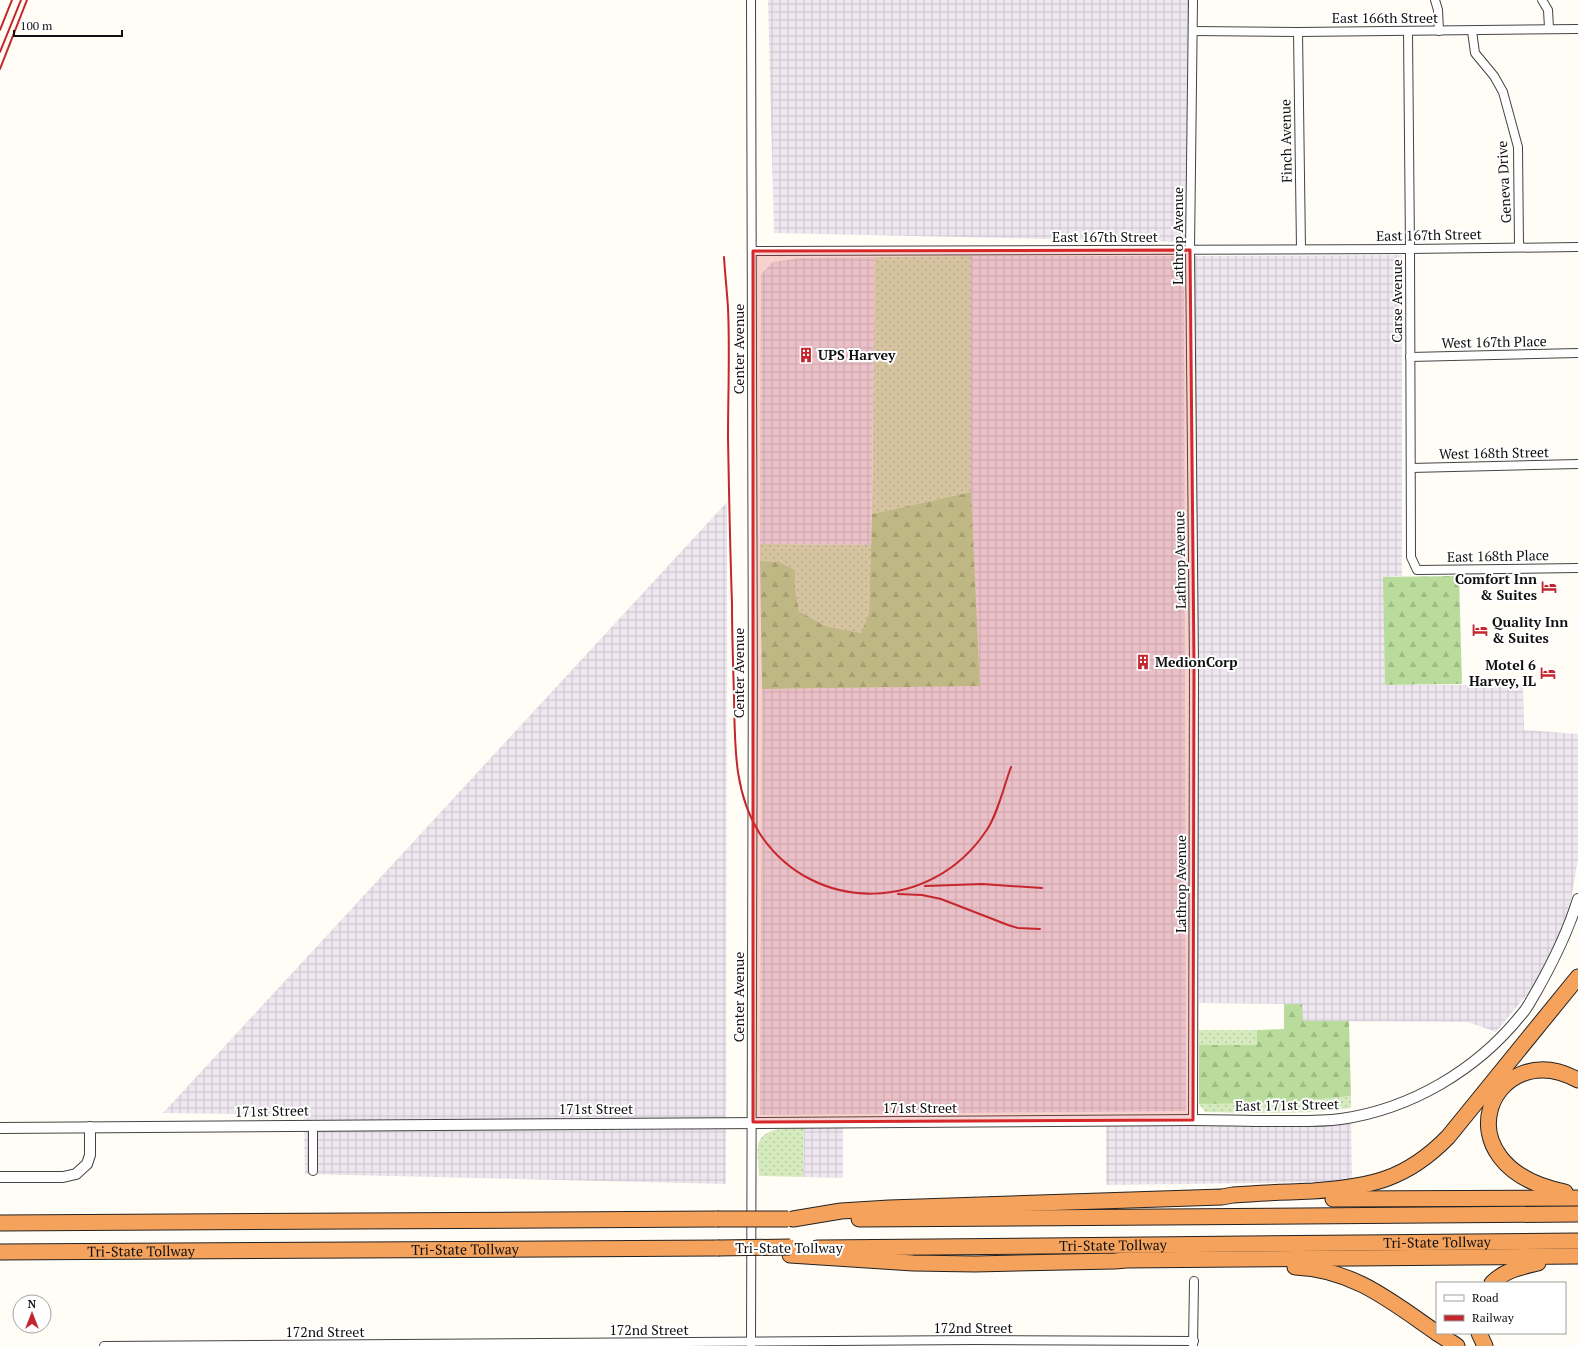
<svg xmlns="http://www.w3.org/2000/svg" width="1578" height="1346" font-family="'PT Serif',serif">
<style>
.industrial{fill:url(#industrial-grid)}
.grass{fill:url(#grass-dots)}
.forest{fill:url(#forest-firs)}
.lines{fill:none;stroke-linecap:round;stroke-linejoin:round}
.minor-casing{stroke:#444;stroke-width:10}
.tertiary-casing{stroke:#444;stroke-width:12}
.motorway-casing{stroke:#222;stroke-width:17}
.minor{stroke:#fff;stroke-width:8}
.tertiary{stroke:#fff;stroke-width:10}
.motorway{stroke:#f5a25d;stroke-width:15}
.rail{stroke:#c4262e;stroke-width:2}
.motorway-bridge-casing{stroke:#222;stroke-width:17;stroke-linecap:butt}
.motorway-bridge{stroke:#f5a25d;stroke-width:15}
.marked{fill:#d62828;fill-opacity:0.2;stroke:#d62828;stroke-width:3;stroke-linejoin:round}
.labels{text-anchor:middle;stroke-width:4;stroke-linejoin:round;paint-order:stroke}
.street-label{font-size:14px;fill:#111;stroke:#fff}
.poi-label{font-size:14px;font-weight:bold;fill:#111;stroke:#fff;text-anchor:start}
</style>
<defs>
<pattern id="industrial-grid" width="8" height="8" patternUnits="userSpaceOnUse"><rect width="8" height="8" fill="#eee6ef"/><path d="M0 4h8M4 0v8" fill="none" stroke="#cbc4cc"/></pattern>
<pattern id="grass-dots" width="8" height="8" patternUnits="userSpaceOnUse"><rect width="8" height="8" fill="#d5ebbd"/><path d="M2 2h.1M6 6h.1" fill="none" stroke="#b6c8a1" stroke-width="1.8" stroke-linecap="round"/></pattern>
<pattern id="forest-firs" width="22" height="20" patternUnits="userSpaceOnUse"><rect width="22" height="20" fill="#b9dc9c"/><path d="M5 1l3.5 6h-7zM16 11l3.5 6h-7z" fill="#9ebc85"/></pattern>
</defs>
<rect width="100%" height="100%" fill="#fffdf5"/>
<!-- industrial -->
<g class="industrial">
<polygon points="768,0 1188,0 1186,242 774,233"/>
<polygon points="1402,255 1402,576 1384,577 1385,685 1523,685 1524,730 1578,734 1578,859 1569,911 1538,981 1496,1032 1468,1022 1302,1021 1302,1004 1199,1003 1195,256"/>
<polygon points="971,256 1184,256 1186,1111 760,1115 762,689 980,686 971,492"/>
<polygon points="875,257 871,545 760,544 761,274 773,262 800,258"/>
<polygon points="727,502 726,1184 305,1174 304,1115 163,1113"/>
<polygon points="1351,1121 1352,1179 1330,1182 1106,1185 1106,1126 1321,1126"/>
<polygon points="804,1128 843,1128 843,1178 803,1177"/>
</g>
<!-- grass -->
<g class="grass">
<polygon points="971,256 971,492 872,514 875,257"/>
<polygon points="760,544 871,545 869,614 861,633 825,626 799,611 795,589 795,570 779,562 760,561"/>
<rect x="1199" y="1030" width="58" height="15"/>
<path d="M 1351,1096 L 1351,1108 C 1302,1115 1254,1113 1205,1112 L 1199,1104 L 1283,1103 Z"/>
<path d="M 804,1128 L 803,1177 L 759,1176 C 759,1168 756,1148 759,1142 C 765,1126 791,1129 804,1128 Z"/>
</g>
<!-- forest -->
<g class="forest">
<polygon points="971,492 980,686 762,689 760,561 779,562 795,570 795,589 799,611 825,626 861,633 869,614 872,514"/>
<polygon points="1459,576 1462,684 1385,685 1383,577"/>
<polygon points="1284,1004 1302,1004 1303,1021 1349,1021 1351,1096 1283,1103 1199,1104 1199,1045 1257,1045 1257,1030 1284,1029"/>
</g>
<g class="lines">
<defs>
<g id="minor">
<polyline points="1193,0 1190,250 1194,664 1193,1120"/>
<polyline points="1435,0 1438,10 1439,31"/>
<polyline points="1542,0 1548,10 1549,28"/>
<polyline points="1193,31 1298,32 1578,29"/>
<polyline points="1408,31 1410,249 1411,557 1417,570 1578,568"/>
<polyline points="1472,31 1475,53 1494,76 1503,92 1518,147 1519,247"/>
<polyline points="1298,32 1301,249"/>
<polyline points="753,251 1410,249 1578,247"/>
<polyline points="1410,357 1578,353"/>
<polyline points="1411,468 1578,464"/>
<polyline points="313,1125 313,1171"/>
<polyline points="104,1346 975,1340 1194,1341"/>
<path d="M 751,1346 C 753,897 754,449 751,0"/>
<polyline points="1193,1346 1194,1281"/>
</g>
<g id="tertiary">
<path d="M 0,1128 L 1193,1120 C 1219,1120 1246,1121 1272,1121 C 1295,1121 1318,1122 1341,1119 C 1411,1109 1477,1070 1521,1015 C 1527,1009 1531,1000 1536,992 C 1553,962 1568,932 1578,899"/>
<polyline points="0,1177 63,1177 76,1174 87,1164 90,1155 90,1127"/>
</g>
<g id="motorway">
<path d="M 1565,1192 C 1435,1166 1492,1033 1578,1080"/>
<polyline points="1333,1199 1578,1198"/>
<path d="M 793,1219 L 841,1211 L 889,1208 L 1222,1197 L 1233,1195 C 1259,1193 1286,1192 1313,1191 C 1370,1187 1406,1180 1448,1137 L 1578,977"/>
<polyline points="859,1219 1578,1214"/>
<polyline points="0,1223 717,1219"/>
<path id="s1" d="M 817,1248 L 1578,1241"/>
<path id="s2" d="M 0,1252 L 718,1248"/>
<polyline points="790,1255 913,1263 975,1264 1115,1261 1126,1260 1578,1256"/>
<path d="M 1295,1267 C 1353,1269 1392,1302 1437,1333"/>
<path d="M 1492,1283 C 1505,1270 1521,1267 1538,1263"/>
<polyline points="1437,1333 1457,1346"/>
<polyline points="1479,1333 1485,1346"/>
</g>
</defs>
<!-- minor casing -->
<use href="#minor" class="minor-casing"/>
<!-- tertiary casing -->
<use href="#tertiary" class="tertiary-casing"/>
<!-- motorway casing -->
<use href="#motorway" class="motorway-casing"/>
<!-- minor -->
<use href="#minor" class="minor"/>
<!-- tertiary -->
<use href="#tertiary" class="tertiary"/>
<!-- motorway -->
<use href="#motorway" class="motorway"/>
<!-- rail -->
<g class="rail">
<polyline points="0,30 12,0"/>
<polyline points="0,52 21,0"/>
<polyline points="0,69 27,0"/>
<path d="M 724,257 C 725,274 727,291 728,308 C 730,351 728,394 728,437 C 729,492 730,548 732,603 C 732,634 733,665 734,695 C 735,743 733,792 760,834 C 815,916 932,912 986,831 C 997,816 1004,786 1011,767"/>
<polyline points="925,886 982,884 1042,888"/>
<polyline points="898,894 922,895 941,899 1008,925 1018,928 1040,929"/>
</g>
<defs>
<g id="motorway-bridge">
<polyline points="717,1219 788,1219"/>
<polyline points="718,1248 790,1247"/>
</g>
</defs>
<!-- motorway-bridge casing -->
<use href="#motorway-bridge" class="motorway-bridge-casing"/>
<!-- motorway-bridge -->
<use href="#motorway-bridge" class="motorway-bridge"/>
</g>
<!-- marked area -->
<path class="marked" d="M 1190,250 L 1194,664 L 1193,1120 L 753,1122 L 753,251 Z"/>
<!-- icons -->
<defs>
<symbol id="building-bare" viewBox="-9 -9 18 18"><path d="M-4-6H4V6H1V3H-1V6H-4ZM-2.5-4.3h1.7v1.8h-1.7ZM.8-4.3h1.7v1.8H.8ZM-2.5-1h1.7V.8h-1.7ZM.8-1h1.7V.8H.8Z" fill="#c4262e" stroke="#fff" stroke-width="2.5" paint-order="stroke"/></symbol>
<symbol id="hotel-bare" viewBox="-9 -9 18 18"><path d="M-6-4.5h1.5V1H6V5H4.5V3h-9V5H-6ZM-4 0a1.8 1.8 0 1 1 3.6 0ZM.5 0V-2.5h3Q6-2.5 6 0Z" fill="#c4262e" stroke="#fff" stroke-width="2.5" paint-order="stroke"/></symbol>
</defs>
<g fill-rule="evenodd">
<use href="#building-bare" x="795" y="344" width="22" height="22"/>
<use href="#hotel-bare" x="1538" y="576" width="22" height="22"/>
<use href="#hotel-bare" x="1469" y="619" width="22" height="22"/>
<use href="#building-bare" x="1132" y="651" width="22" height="22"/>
<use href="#hotel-bare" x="1537" y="662" width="22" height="22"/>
</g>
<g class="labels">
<!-- street labels -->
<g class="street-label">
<text x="1385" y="23">East 166th Street</text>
<text transform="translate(1286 141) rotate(-91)" y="5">Finch Avenue</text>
<text transform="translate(1504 182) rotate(-93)" y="5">Geneva Drive</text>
<text transform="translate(1429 235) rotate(-1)" y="5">East 167th Street</text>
<text transform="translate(1178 236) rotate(-90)" y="5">Lathrop Avenue</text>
<text x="1105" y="242">East 167th Street</text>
<text transform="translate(1397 301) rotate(-90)" y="5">Carse Avenue</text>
<text transform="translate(1494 342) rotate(-1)" y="5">West 167th Place</text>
<text transform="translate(739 349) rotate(-90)" y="5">Center Avenue</text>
<text transform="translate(1494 453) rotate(-1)" y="5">West 168th Street</text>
<text transform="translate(1498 556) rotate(-1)" y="5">East 168th Place</text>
<text transform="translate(1180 560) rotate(-91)" y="5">Lathrop Avenue</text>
<text transform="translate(739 673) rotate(-90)" y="5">Center Avenue</text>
<text transform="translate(1181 884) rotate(-90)" y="5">Lathrop Avenue</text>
<text transform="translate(739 997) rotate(-90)" y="5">Center Avenue</text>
<text transform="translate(1287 1105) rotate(-1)" y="5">East 171st Street</text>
<text x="920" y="1113">171st Street</text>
<text x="596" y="1114">171st Street</text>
<text transform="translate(272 1111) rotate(-1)" y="5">171st Street</text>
<text dy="5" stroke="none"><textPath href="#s1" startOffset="620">Tri-State Tollway</textPath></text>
<text dy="5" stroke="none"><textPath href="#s1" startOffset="296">Tri-State Tollway</textPath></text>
<text x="789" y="1253">Tri-State Tollway</text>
<text dy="5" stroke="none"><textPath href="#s2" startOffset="465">Tri-State Tollway</textPath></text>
<text dy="5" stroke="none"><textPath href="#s2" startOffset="141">Tri-State Tollway</textPath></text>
<text x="973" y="1333">172nd Street</text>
<text x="649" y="1335">172nd Street</text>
<text x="325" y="1337">172nd Street</text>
</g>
<!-- poi labels -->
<g class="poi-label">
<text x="818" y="360">UPS Harvey</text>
<text x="1537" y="584" text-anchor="end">Comfort Inn<tspan x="1537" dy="16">&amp; Suites</tspan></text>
<text x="1492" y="627">Quality Inn<tspan x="1492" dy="16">&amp; Suites</tspan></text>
<text x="1155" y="667">MedionCorp</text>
<text x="1536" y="670" text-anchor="end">Motel 6<tspan x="1536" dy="16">Harvey, IL</tspan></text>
</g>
</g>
<!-- legend -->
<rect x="1436" y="1282" width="130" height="52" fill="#ffffff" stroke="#a0a0a0"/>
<rect x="1444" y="1295" width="20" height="6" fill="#ffffff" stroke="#a0a0a0"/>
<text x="1472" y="1302" font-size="12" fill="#111111">Road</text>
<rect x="1444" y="1315" width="20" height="6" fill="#c4262e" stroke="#a0a0a0"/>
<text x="1472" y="1322" font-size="12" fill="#111111">Railway</text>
<!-- north arrow -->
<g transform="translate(32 1314)"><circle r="19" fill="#ffffff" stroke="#a0a0a0"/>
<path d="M0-3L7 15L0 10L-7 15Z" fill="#c4262e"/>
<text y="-6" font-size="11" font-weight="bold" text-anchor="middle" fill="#111111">N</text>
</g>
<!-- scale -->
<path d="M14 30v6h108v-6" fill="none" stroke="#111111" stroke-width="2"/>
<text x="20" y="30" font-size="12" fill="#111111" stroke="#ffffff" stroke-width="3" paint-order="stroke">100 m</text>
</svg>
